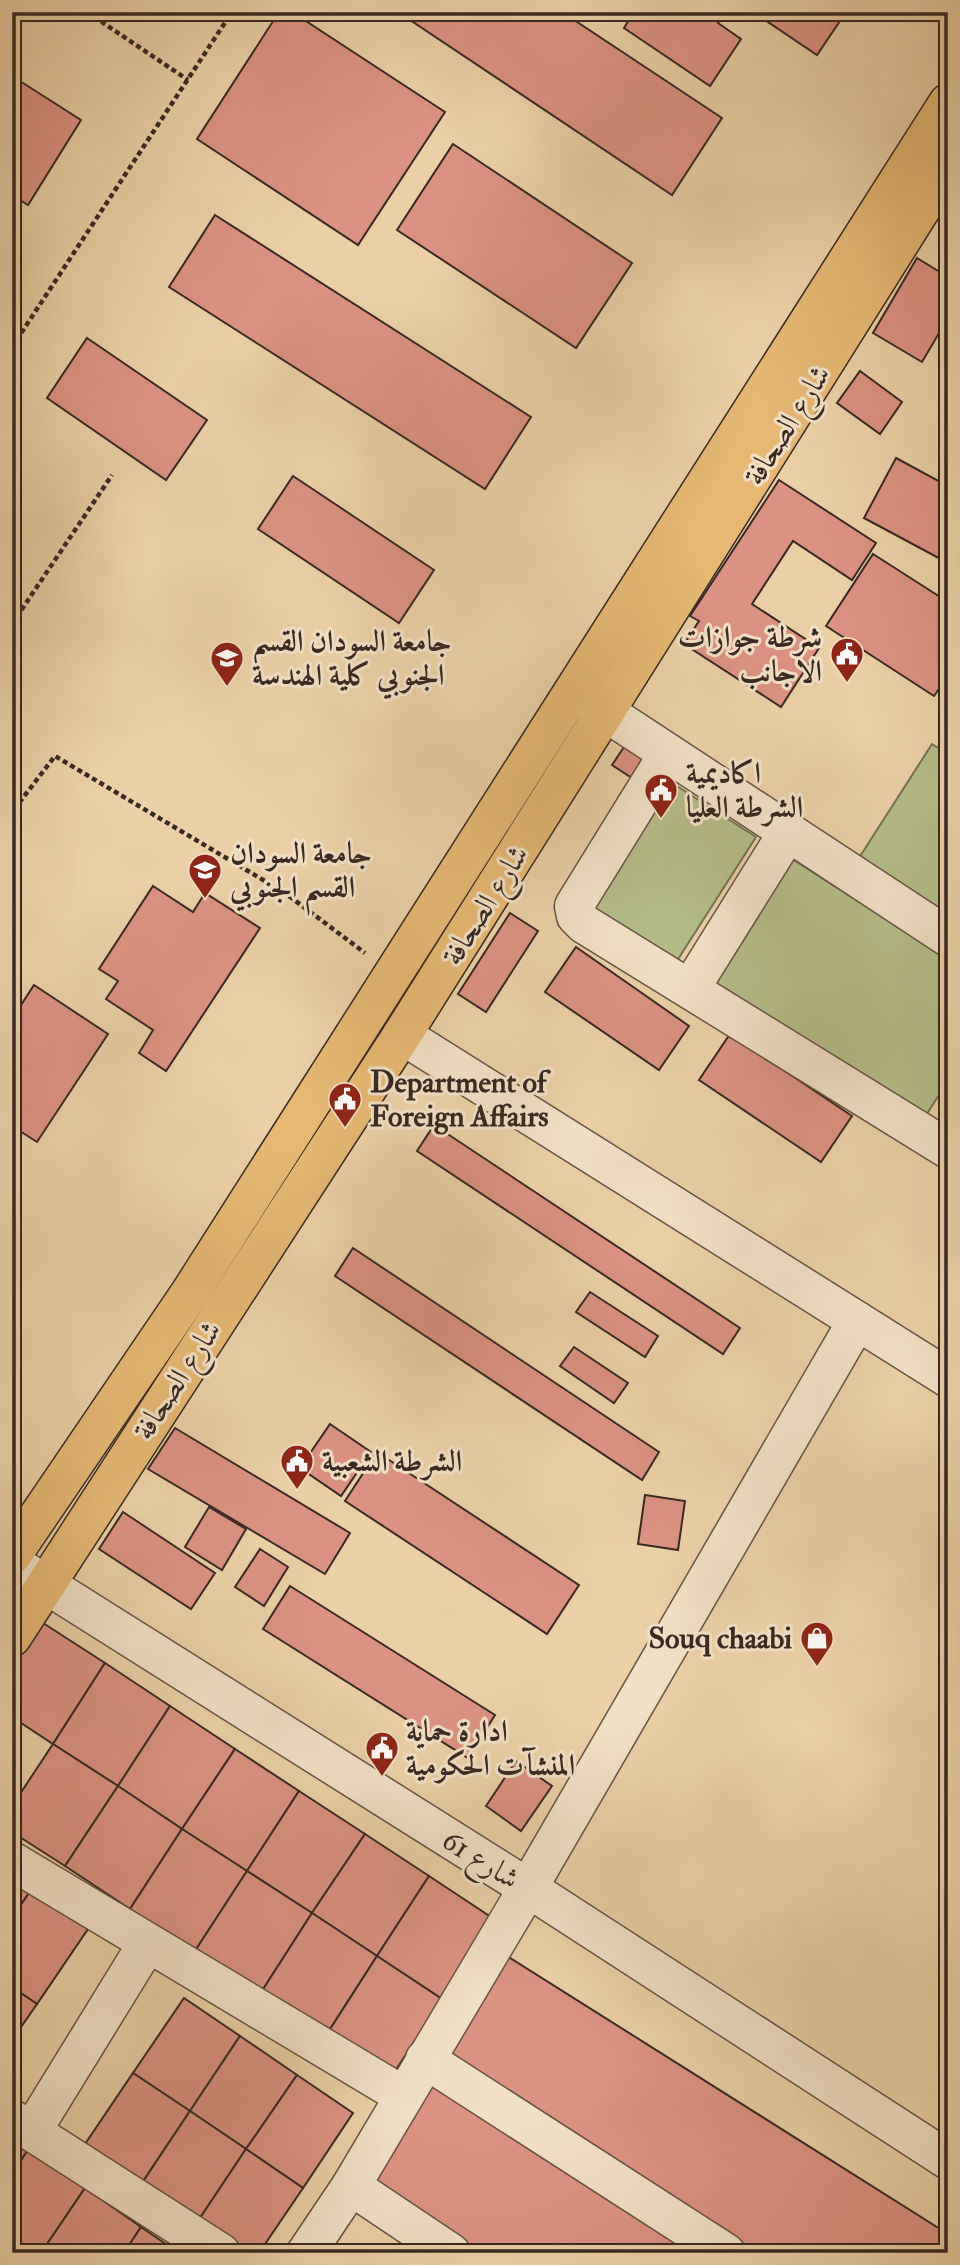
<svg xmlns="http://www.w3.org/2000/svg" width="960" height="2265" font-family="'IM FELL Double Pica',Amiri,serif">
<style>
.green{fill:#b4bc89;stroke:#767256;stroke-width:2}
.building{fill:#dc9283;stroke:#392923;stroke-width:2}
.lines{fill:none;stroke-linecap:round;stroke-linejoin:round}
.minor-casing{stroke:#665344;stroke-width:41}
.major-casing{stroke:#392923;stroke-width:41}
.path{stroke:#392923;stroke-width:4.5;stroke-dasharray:5 3.5;stroke-linecap:butt}
.minor{stroke:#f2e0c6;stroke-width:38}
.major{stroke:#e6b874;stroke-width:38}
.labels{text-anchor:middle;stroke-width:6;stroke-linejoin:round;paint-order:stroke}
.street-label{font-size:30px;fill:#392923;stroke:#f2e0c6}
.poi-label{font-size:30px;font-weight:bold;fill:#392923;stroke:#f2e0c6;text-anchor:start}
</style>
<rect width="100%" height="100%" fill="#ebd0a7"/>
<filter id="stains"><feTurbulence type="fractalNoise" baseFrequency=".00286" numOctaves="4"/><feColorMatrix values="0 0 0 0 .2 0 0 0 0 .09 0 0 0 0 .02 0 0 0 .5 -.17"/></filter>
<radialGradient id="worn" r=".72"><stop offset=".6" stop-color="#630" stop-opacity="0"/><stop offset="1" stop-color="#630" stop-opacity=".3"/></radialGradient>
<!-- green -->
<g class="green">
<polygon points="932,744 948,754 948,915 859,858"/>
<polygon points="666,779 756,837 673,967 583,910"/>
<polygon points="789,857 948,959 948,1081 921,1123 707,986"/>
</g>
<!-- building -->
<g class="building">
<polygon points="279,12 292,12 445,112 358,245 197,139"/>
<polygon points="398,12 562,12 722,118 672,195"/>
<polygon points="634,12 725,12 718,23 741,39 710,86 624,28"/>
<polygon points="753,12 846,12 817,55"/>
<polygon points="12,76 81,120 28,205 12,195"/>
<polygon points="453,144 632,263 576,348 397,230"/>
<polygon points="215,215 531,417 485,489 169,287"/>
<polygon points="917,258 948,277 948,318 922,362 873,333"/>
<polygon points="87,338 207,420 166,480 47,398"/>
<polygon points="860,371 902,402 880,434 837,403"/>
<polygon points="896,458 948,486 948,563 864,518"/>
<polygon points="293,476 434,570 399,623 258,529"/>
<polygon points="779,480 876,543 852,580 793,541 752,604 819,648 781,707 684,644 699,621 690,616"/>
<polygon points="873,554 948,602 948,676 934,696 826,626"/>
<polygon points="630,738 649,751 632,778 612,765"/>
<polygon points="153,886 193,912 205,893 260,928 166,1071 139,1053 153,1030 106,999 118,981 99,969"/>
<polygon points="510,913 538,931 486,1012 458,994"/>
<polygon points="576,947 689,1026 659,1070 545,992"/>
<polygon points="34,985 108,1034 37,1142 12,1126 12,1019"/>
<polygon points="730,1034 852,1116 821,1162 699,1080"/>
<polygon points="434,1125 740,1328 723,1354 417,1151"/>
<polygon points="353,1248 659,1452 642,1480 335,1276"/>
<polygon points="590,1292 658,1336 645,1357 576,1312"/>
<polygon points="574,1347 628,1383 614,1403 560,1366"/>
<polygon points="330,1424 371,1452 341,1496 300,1468"/>
<polygon points="175,1428 350,1533 325,1574 148,1469"/>
<polygon points="377,1452 579,1585 547,1634 345,1501"/>
<polygon points="645,1495 685,1501 678,1550 638,1544"/>
<polygon points="209,1507 246,1529 222,1570 185,1547"/>
<polygon points="123,1512 215,1573 191,1609 99,1549"/>
<polygon points="260,1549 288,1567 264,1606 235,1587"/>
<polygon points="290,1586 495,1715 468,1758 263,1629"/>
<polygon points="40,1621 105,1663 53,1744 12,1717 12,1664"/>
<polygon points="105,1663 170,1706 118,1786 53,1744"/>
<polygon points="170,1706 235,1749 182,1829 118,1786"/>
<polygon points="53,1744 118,1786 65,1866 12,1832 12,1806"/>
<polygon points="235,1749 299,1791 247,1871 182,1829"/>
<polygon points="516,1761 552,1786 521,1831 486,1806"/>
<polygon points="118,1786 182,1829 130,1909 65,1866"/>
<polygon points="299,1791 365,1834 312,1913 247,1871"/>
<polygon points="182,1829 247,1871 195,1951 130,1909"/>
<polygon points="365,1834 429,1876 377,1956 312,1913"/>
<polygon points="247,1871 312,1913 260,1994 195,1951"/>
<polygon points="429,1876 494,1919 442,1999 377,1956"/>
<polygon points="12,1878 31,1890 12,1918"/>
<polygon points="31,1890 88,1929 37,2004 12,1987 12,1918"/>
<polygon points="312,1913 377,1956 325,2037 260,1994"/>
<polygon points="377,1956 442,1999 390,2079 325,2037"/>
<polygon points="507,1956 948,2234 948,2253 745,2253 441,2061"/>
<polygon points="12,1987 37,2004 12,2040"/>
<polygon points="184,1998 240,2036 190,2111 133,2073"/>
<polygon points="240,2036 297,2075 246,2149 190,2111"/>
<polygon points="133,2073 190,2111 140,2186 83,2147"/>
<polygon points="297,2075 353,2113 303,2188 246,2149"/>
<polygon points="433,2078 696,2253 469,2253 364,2183"/>
<polygon points="190,2111 246,2149 196,2224 140,2186"/>
<polygon points="12,2139 28,2150 12,2174"/>
<polygon points="246,2149 303,2188 259,2253 238,2253 196,2224"/>
<polygon points="28,2150 85,2188 41,2253 19,2253 12,2249 12,2174"/>
<polygon points="85,2188 141,2227 124,2253 41,2253"/>
<polygon points="141,2227 179,2253 124,2253"/>
</g>
<g class="lines">
<defs>
<g id="minor">
<polyline points="578,694 948,937"/>
<polyline points="668,754 574,906 576,916 584,924 948,1149"/>
<polyline points="690,989 788,832"/>
<polyline points="402,1035 948,1378"/>
<polyline points="12,1563 528,1888 948,2160"/>
<polyline points="12,1861 404,2096"/>
<polyline points="425,2059 726,2253"/>
<polyline points="12,2119 221,2253"/>
<polyline points="32,2131 147,1944"/>
<polyline points="351,2186 451,2253"/>
<polyline points="306,2253 351,2186 528,1888 857,1321"/>
</g>
<g id="major">
<polyline points="12,1555 190,1293 948,103"/>
<polyline points="12,1637 402,1035 948,166"/>
</g>
</defs>
<!-- minor casing -->
<use href="#minor" class="minor-casing"/>
<!-- major casing -->
<use href="#major" class="major-casing"/>
<!-- path -->
<g class="path">
<polyline points="87,12 188,80"/>
<polyline points="12,347 232,12"/>
<polyline points="12,624 112,475"/>
<polyline points="12,799 19,803 55,756 285,893 365,953"/>
</g>
<!-- minor -->
<use href="#minor" class="minor"/>
<!-- major -->
<use href="#major" class="major"/>
</g>
<!-- icons -->
<defs>
<symbol id="civic-pin" viewBox="-11 -11 22 30"><path d="M0 17L-7.5 6A9.5 9.5 0 1 1 7.5 6Z" fill="#8f2418" stroke="#f2e0c6"/><path d="M-.6-6.5H3V-4.5H.6V-3L4-1V1h2V6H-6V1h2V-1L-.6-3ZM-1.2 2.5V6h2.4V2.5Z" fill="#fff"/></symbol>
<symbol id="university-pin" viewBox="-11 -11 22 30"><path d="M0 17L-7.5 6A9.5 9.5 0 1 1 7.5 6Z" fill="#8f2418" stroke="#f2e0c6"/><path d="M0-5L7-2L0 1L-7-2ZM-4 1L0 2.5L4 1V4Q0 6-4 4Z" fill="#fff"/></symbol>
<symbol id="shop-pin" viewBox="-11 -11 22 30"><path d="M0 17L-7.5 6A9.5 9.5 0 1 1 7.5 6Z" fill="#8f2418" stroke="#f2e0c6"/><path d="M-5-2.5h2.3a2.7 3.5 0 0 1 5.4 0H5L5.5 6h-11ZM-1.5-2.5h3a1.5 2.3 0 0 0-3 0Z" fill="#fff"/></symbol>
</defs>
<g fill-rule="evenodd">
<use href="#civic-pin" x="828" y="635" width="38" height="52"/>
<use href="#university-pin" x="208" y="639" width="38" height="52"/>
<use href="#civic-pin" x="642" y="771" width="38" height="52"/>
<use href="#university-pin" x="186" y="851" width="38" height="52"/>
<use href="#civic-pin" x="326" y="1080" width="38" height="52"/>
<use href="#civic-pin" x="278" y="1442" width="38" height="52"/>
<use href="#shop-pin" x="798" y="1619" width="38" height="52"/>
<use href="#civic-pin" x="363" y="1729" width="38" height="52"/>
</g>
<g class="labels">
<!-- street labels -->
<g class="street-label">
<text transform="translate(787 425) rotate(-58)" y="10">شارع الصحافة</text>
<text transform="translate(485 905) rotate(-58)" y="10">شارع الصحافة</text>
<text transform="translate(177 1380) rotate(-57)" y="10">شارع الصحافة</text>
<text transform="translate(481 1859) rotate(32)" y="10">شارع 61</text>
</g>
<!-- poi labels -->
<g class="poi-label">
<text x="822" y="647" text-anchor="end">شرطة جوازات<tspan x="822" dy="34">الاجانب</tspan></text>
<text x="252" y="651">جامعة السودان القسم<tspan x="252" dy="34">الجنوبي كلية الهندسة</tspan></text>
<text x="686" y="783">اكاديمية<tspan x="686" dy="34">الشرطة العليا</tspan></text>
<text x="230" y="863">جامعة السودان<tspan x="230" dy="34">القسم الجنوبي</tspan></text>
<text x="370" y="1092">Department of<tspan x="370" dy="34">Foreign Affairs</tspan></text>
<text x="322" y="1471">الشرطة الشعبية</text>
<text x="792" y="1648" text-anchor="end">Souq chaabi</text>
<text x="406" y="1741">ادارة حماية<tspan x="406" dy="34">المنشآت الحكومية</tspan></text>
</g>
</g>
<!-- margin -->
<rect width="960" height="2265" fill="none" stroke="#ebd0a7" stroke-width="42"/>
<rect x="14" y="14" width="932" height="2237" fill="none" stroke="#392923" stroke-width="3.5"/>
<rect x="21" y="21" width="918" height="2223" fill="none" stroke="#392923" stroke-width="2"/>
<rect width="100%" height="100%" filter="url(#stains)"/>
<rect width="100%" height="100%" fill="url(#worn)"/>
</svg>
